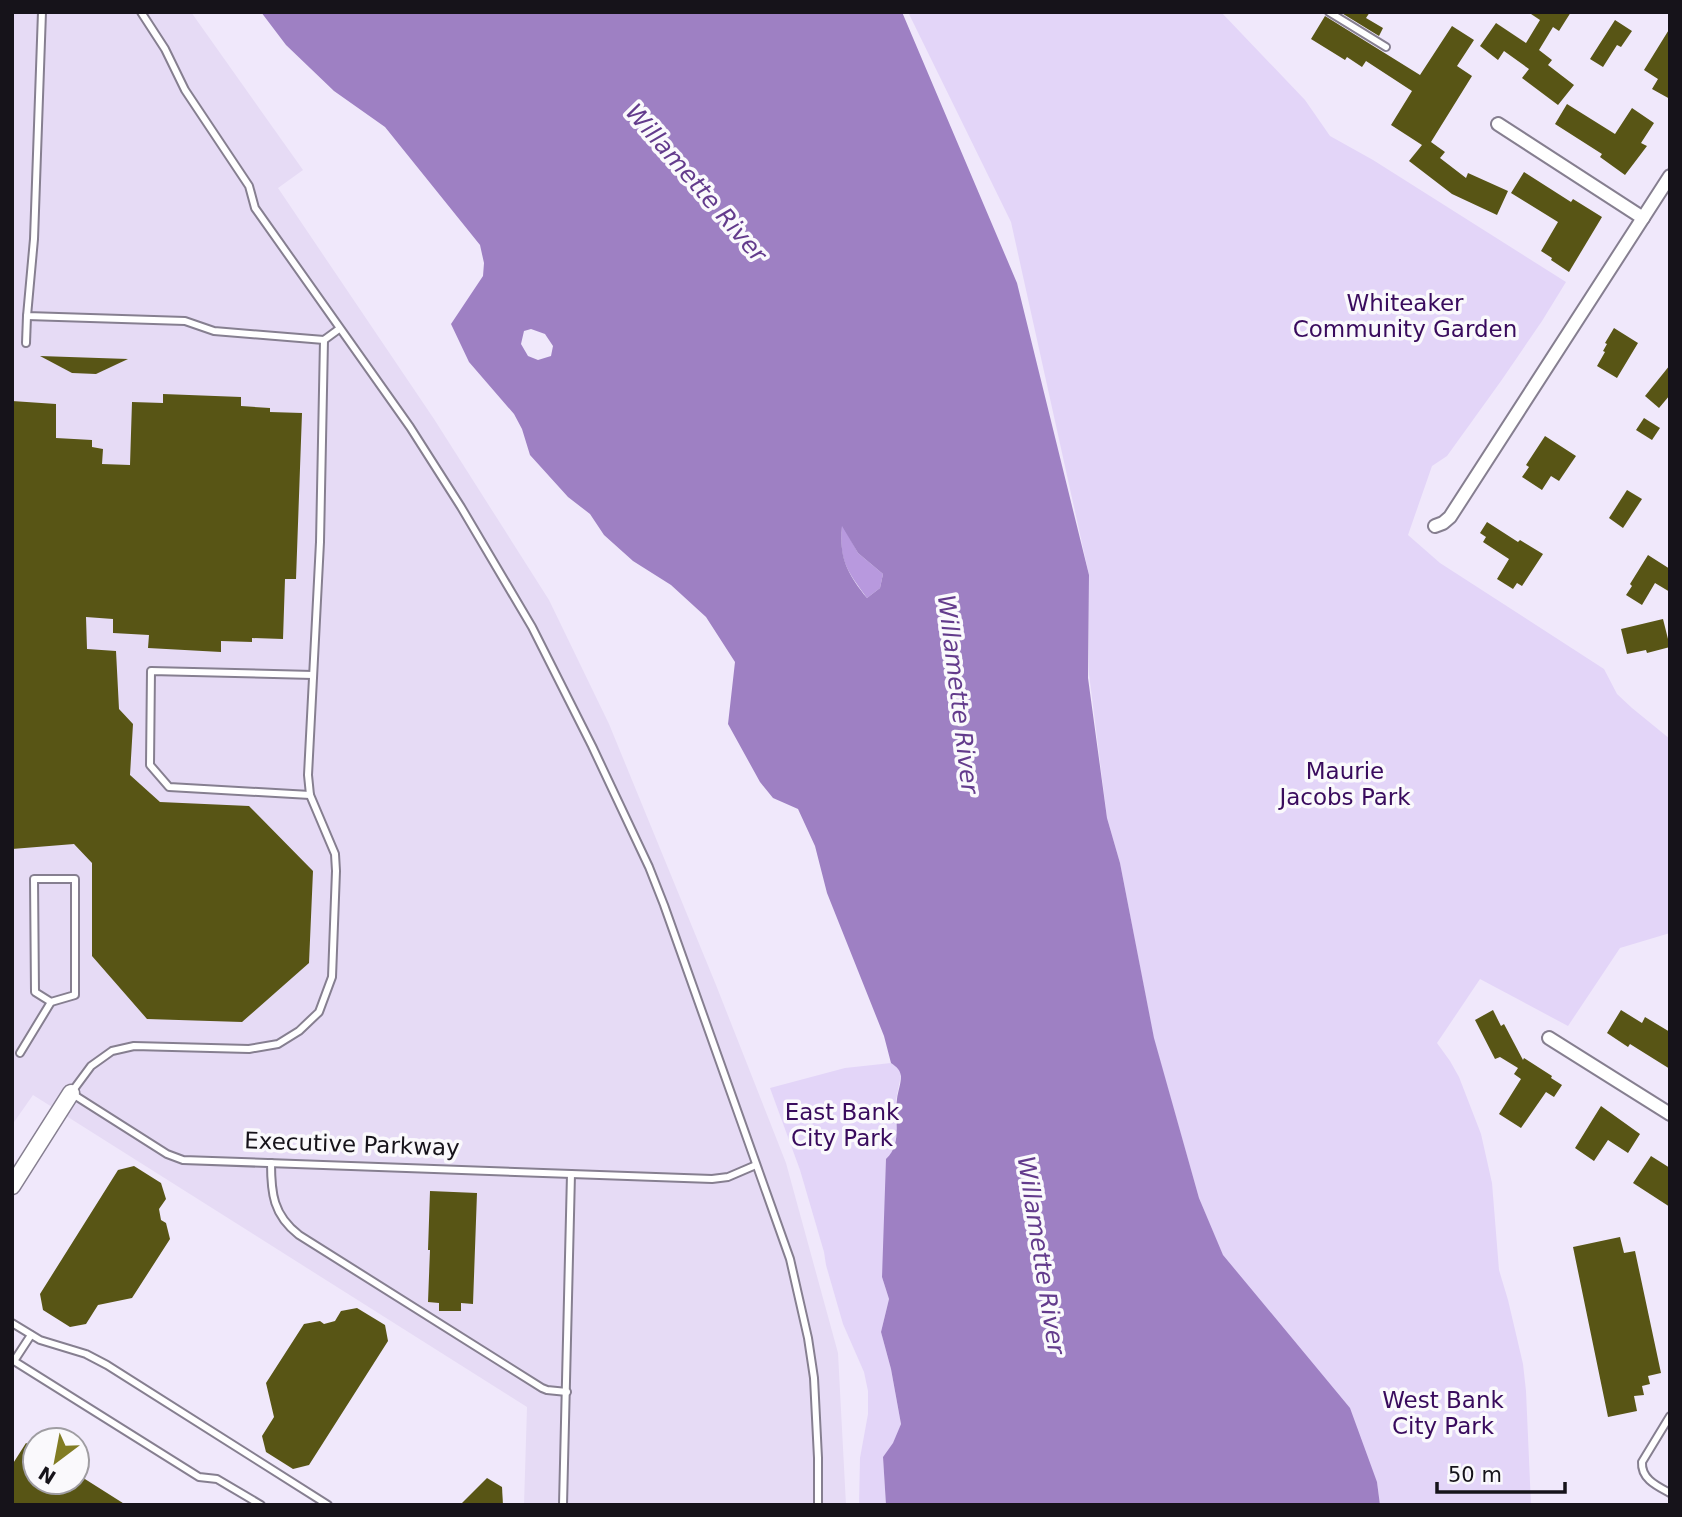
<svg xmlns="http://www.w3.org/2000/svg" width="1682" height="1517" font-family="'DejaVu Sans',sans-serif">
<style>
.built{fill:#e6dbf5}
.green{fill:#e3d5f8}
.forest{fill:#b899de}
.water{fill:#9e80c3;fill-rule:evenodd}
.building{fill:#585515}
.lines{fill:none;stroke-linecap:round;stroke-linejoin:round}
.service-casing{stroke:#867f90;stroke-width:10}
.minor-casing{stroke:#867f90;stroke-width:16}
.tertiary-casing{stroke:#867f90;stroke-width:19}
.service{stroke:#fff;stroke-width:6}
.minor{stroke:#fff;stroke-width:12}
.tertiary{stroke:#fff;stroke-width:16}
.labels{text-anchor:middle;stroke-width:7;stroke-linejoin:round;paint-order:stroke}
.park-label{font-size:23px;fill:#390b5d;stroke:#faf9fc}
.street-label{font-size:23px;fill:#16131a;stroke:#faf9fc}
.water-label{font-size:24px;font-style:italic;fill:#633b8c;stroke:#faf9fc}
</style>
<rect width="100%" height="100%" fill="#f0e8fb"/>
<!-- built -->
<polygon class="built" points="12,12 191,12 303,170 278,188 434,419 549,600 609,724 716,985 786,1163 838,1353 846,1505 524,1505 527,1407 33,1095 12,1125"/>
<!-- green -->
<g class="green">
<polygon points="908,12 1221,12 1305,100 1330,136 1373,160 1566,282 1542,321 1501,381 1447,456 1432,466 1408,535 1440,563 1604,669 1617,694 1632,708 1670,739 1670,933 1620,948 1568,1026 1480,979 1437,1043 1450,1061 1459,1077 1481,1134 1492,1183 1499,1270 1508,1300 1523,1364 1526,1391 1531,1505 1380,1505 1377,1482 1315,1367 1223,1256 1199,1198 1154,1040 1120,863 1107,818 1089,674 1089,575 1011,222"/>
<polygon points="891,1063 898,1067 901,1075 896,1100 898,1130 892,1153 882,1277 889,1299 881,1332 891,1369 901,1424 893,1444 883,1457 886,1505 859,1505 860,1458 868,1414 868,1391 864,1372 843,1324 826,1265 824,1252 800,1170 770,1088 845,1068"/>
</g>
<!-- forest -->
<path class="forest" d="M 842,524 L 858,553 L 883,574 L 880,588 L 867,598 C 846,569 839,561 842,524 Z"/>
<!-- water -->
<path class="water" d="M 261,12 L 902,12 L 1017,283 L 1089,575 L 1088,678 L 1107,818 L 1120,863 L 1154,1038 L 1199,1198 L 1223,1255 L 1350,1408 L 1377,1482 L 1380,1505 L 886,1505 L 883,1457 L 893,1443 L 901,1424 L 891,1369 L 881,1332 L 889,1299 L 882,1277 L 886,1159 C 903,1143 894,1119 897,1099 C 898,1091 901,1084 901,1076 C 900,1070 897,1067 891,1063 L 884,1036 L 827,893 L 815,846 L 798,809 L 773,798 L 760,782 L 728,724 L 735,662 L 706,617 L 671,585 L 633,561 L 604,535 L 590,514 L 568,497 L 530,455 L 522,429 L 514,414 L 469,362 L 451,324 L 483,276 L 484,263 L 480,245 L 385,127 L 334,91 L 286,45 ZM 531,329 L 545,334 L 553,346 L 551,356 L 538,360 L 528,356 L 521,344 L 524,331 ZM 842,526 L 858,553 L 883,574 L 880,588 L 867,598 C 847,573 839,558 842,526 Z"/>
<!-- building -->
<g class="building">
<polygon points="1340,12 1370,12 1366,18 1383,28 1379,36"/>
<polygon points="1528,12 1571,12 1559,31 1553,27 1539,50 1552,60 1548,65 1574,85 1558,105 1522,78 1529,69 1504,51 1498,60 1480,46 1496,23 1526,43 1540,20"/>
<polygon points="1325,16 1420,75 1452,26 1474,40 1457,66 1472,76 1431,142 1445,152 1440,158 1466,178 1468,173 1508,191 1497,215 1452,194 1409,161 1422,145 1391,125 1412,91 1366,61 1362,67 1347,57 1345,60 1311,39"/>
<polygon points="1615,20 1632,31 1621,47 1617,45 1603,67 1590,59"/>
<polygon points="1670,28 1670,99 1652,89 1658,79 1644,70"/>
<polygon points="1567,104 1615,134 1632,108 1654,123 1641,143 1647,146 1625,175 1600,157 1602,154 1555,124"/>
<polygon points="1524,172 1571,202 1573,199 1602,217 1569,272 1551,260 1552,258 1541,251 1558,222 1511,193"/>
<polygon points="1614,328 1638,343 1617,378 1597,366 1605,352 1603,351 1607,344 1605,343"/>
<polygon points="40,356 128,359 96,374 72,373"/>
<polygon points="1670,365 1670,395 1659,408 1645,396"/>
<polygon points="163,394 241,397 241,406 270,408 270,412 302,413 296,579 285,579 283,639 252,638 252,642 221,641 221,652 148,648 149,635 113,633 113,619 86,617 87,649 116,651 119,709 133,724 130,775 160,802 249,806 313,871 309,963 242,1022 147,1019 92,956 92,863 74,844 12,849 12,401 56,404 56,438 92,440 92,447 103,449 102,464 130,465 132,402 163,403"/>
<polygon points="1644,418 1660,428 1652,440 1636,430"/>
<polygon points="1545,436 1576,456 1559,481 1551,476 1542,490 1522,477 1529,467 1526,465"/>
<polygon points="1627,490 1642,499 1623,528 1609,518"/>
<polygon points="1487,522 1518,542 1520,540 1543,554 1522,586 1517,583 1513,589 1497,579 1509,559 1483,542 1486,537 1480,533"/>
<polygon points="1648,555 1670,569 1670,592 1655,583 1642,605 1626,595 1632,586 1630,584"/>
<polygon points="1663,619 1670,647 1647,653 1646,650 1627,654 1621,629"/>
<polygon points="1493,1010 1501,1026 1504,1024 1523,1060 1524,1058 1552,1076 1551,1078 1562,1085 1554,1097 1546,1092 1521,1128 1499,1114 1521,1079 1514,1074 1518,1068 1500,1057 1495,1059 1475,1020"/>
<polygon points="1621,1010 1642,1023 1645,1017 1670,1032 1670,1069 1630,1044 1628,1047 1607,1033"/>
<polygon points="1601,1106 1640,1134 1628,1153 1608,1140 1594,1161 1575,1148"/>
<polygon points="1651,1156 1670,1168 1670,1207 1633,1183"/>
<polygon points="134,1166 161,1183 166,1199 159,1209 161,1220 166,1223 170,1239 132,1298 98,1305 86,1324 70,1327 43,1310 40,1294 118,1170"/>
<polygon points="430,1191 477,1193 473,1304 461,1303 461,1311 439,1311 439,1303 428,1302 430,1250 428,1250"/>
<polygon points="1620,1237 1624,1253 1635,1251 1661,1373 1648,1376 1650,1384 1642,1386 1644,1395 1634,1396 1637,1411 1608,1417 1573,1247"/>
<polygon points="357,1308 385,1325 388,1341 309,1465 293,1469 266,1452 262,1436 274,1417 266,1383 304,1324 320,1321 324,1324 335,1321 341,1311"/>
<polygon points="26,1443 35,1448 35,1482 77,1482 77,1474 126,1505 12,1505 12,1465"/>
<polygon points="487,1478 502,1487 503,1505 460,1505"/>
</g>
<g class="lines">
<defs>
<g id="service">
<polyline points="42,12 34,239 27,316 185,321 214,331 324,340 339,329"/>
<polyline points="141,12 165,49 185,90 249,186 255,208 410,427 461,507 532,627 592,746 649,867 664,905 790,1259 808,1338 814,1378 818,1458 818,1505"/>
<polyline points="1329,12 1386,47"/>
<polyline points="324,340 320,542 308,775 310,795 335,854 336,871 332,977 319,1012 299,1031 278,1044 249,1049 134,1046 112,1051 91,1066 71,1093 167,1154 183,1160 712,1179 728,1177 756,1165"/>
<polyline points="26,343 27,316"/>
<polyline points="310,795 169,787 150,765 151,671 313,675"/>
<polygon points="34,879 75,879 75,995 51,1002 35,992"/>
<polyline points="20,1053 51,1002"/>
<path d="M 271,1163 C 271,1193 273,1215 299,1235 L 542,1388 L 547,1390 L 567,1392"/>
<polyline points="12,1323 40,1340 86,1354 107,1365 328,1505"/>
<polyline points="31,1335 14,1361 199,1477 217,1479 261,1505"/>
<path d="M 1670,1416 L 1642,1462 C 1641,1479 1657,1486 1670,1493"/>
<polyline points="563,1505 571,1174"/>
</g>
<g id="minor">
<polyline points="1498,124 1643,218"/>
<polyline points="1435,526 1443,523 1450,517 1670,176"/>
<polyline points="1549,1038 1670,1114"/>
</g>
<polyline id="tertiary" points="12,1186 71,1093"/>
</defs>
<!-- service casing -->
<use href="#service" class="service-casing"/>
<!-- minor casing -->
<use href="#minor" class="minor-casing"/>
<!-- tertiary casing -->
<use href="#tertiary" class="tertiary-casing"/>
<!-- service -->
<use href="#service" class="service"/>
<!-- minor -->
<use href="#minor" class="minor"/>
<!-- tertiary -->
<use href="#tertiary" class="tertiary"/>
</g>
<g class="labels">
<!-- park labels -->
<g class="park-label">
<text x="1405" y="311">Whiteaker<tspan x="1405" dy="26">Community Garden</tspan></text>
<text x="1345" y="779">Maurie<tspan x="1345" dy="26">Jacobs Park</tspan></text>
<text x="842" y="1120">East Bank<tspan x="842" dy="26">City Park</tspan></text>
<text x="1443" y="1408">West Bank<tspan x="1443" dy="26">City Park</tspan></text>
</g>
<!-- street labels -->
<g class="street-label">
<text transform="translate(352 1144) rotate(2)" y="8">Executive Parkway</text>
</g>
<!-- water labels -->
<g class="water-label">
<text transform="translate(696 183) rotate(49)" y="8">Willamette River</text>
<text transform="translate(958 694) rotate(83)" y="8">Willamette River</text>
<text transform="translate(1041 1255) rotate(81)" y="8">Willamette River</text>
</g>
</g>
<!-- border -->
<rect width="1682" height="1517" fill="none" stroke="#16131a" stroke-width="28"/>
<!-- north arrow -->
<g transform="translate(56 1461) rotate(212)"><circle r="33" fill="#faf9fc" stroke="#9f9da2" stroke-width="2"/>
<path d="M0-5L12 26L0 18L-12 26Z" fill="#817c23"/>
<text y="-10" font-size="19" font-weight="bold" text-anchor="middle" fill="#16131a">N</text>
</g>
<!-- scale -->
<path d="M1437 1482v10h128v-10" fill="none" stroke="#16131a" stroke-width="3.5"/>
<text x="1448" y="1482" font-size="21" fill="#16131a" stroke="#faf9fc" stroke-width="5" paint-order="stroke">50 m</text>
</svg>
